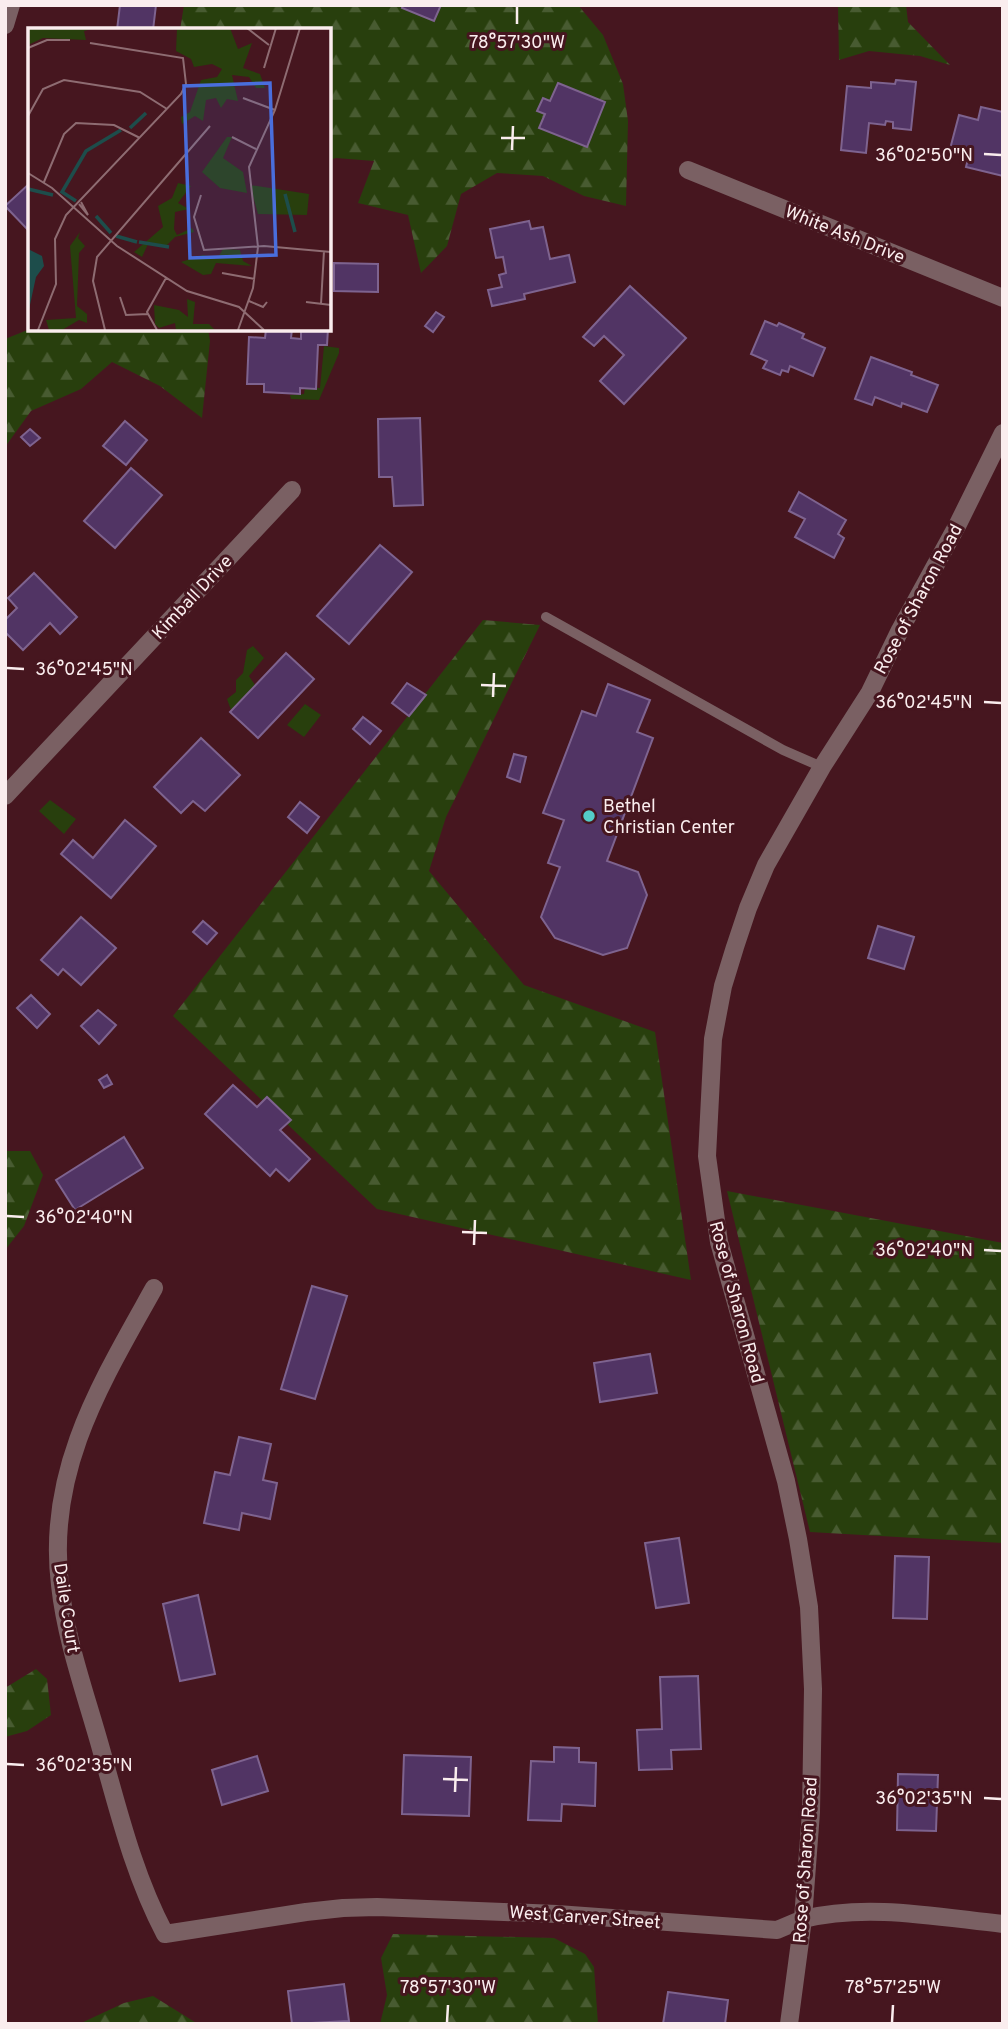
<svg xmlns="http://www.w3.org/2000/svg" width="1008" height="2029" font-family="Overpass,sans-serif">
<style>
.green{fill:#283f0d}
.forest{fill:url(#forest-firs)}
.building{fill:#513464;stroke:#7e638f;stroke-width:2}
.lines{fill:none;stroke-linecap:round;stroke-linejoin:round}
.service{stroke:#7a6063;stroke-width:10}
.minor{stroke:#7a6063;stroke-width:18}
.tertiary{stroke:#7a6063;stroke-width:18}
.ticks{fill:none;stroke:#faedee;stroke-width:2.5}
.poi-dot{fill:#54cdc8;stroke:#46161f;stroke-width:2.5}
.labels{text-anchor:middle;stroke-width:6;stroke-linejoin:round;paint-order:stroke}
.street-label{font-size:18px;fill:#faedee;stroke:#46161f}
.poi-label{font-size:18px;fill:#faedee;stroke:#46161f;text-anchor:start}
.inset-river{fill:none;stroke:#1d4d4b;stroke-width:3.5}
.inset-road{fill:none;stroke:#8e6c72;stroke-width:2}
.view{fill:#496edc;fill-opacity:0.15;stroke:#496edc;stroke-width:3.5}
.inset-edge{fill:none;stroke:#faedee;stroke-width:3.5}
.ticks-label{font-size:18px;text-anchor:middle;fill:#faedee;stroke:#46161f;stroke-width:6;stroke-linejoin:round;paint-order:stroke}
</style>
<defs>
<pattern id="forest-firs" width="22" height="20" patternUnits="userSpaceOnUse" patternTransform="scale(1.75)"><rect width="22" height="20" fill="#283f0d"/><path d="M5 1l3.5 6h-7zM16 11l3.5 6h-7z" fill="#485b31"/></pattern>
</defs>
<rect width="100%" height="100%" fill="#46161f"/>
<!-- green -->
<g class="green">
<polygon points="324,346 339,348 339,353 319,400 291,399 290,395 304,394 305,387 320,388"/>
<polygon points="253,646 264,658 249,676 255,685 231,710 227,699 236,692 236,680 243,673 247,650"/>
<polygon points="305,704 321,715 304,737 287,725"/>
<polygon points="50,800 76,819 64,834 39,811"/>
</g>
<!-- forest -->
<g class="forest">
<polygon points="184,5 578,5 603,35 623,84 628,121 626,206 584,196 543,176 497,173 461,194 447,246 421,273 408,215 358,203 374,161 336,158 329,160 329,30 180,30"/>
<polygon points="838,5 906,5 908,22 950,65 920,56 869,51 839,60"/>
<polygon points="30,329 208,329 210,341 202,418 160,386 112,362 81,389 31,411 5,447 5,339"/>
<polygon points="483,620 540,625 446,817 429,871 524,985 655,1032 691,1280 377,1209 173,1016"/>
<polygon points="5,1151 30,1151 43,1175 24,1226 5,1250"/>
<polygon points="727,1191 1003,1243 1003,1543 810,1532"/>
<polygon points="36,1669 47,1679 51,1715 27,1731 5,1737 5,1688"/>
<polygon points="393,1934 554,1938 585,1954 594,1967 598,2024 380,2024 387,1995 381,1958"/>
<polygon points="153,1996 198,2024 79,2024 124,2003"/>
</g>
<!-- building -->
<g class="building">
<polygon points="120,5 156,5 153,30 117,30"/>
<polygon points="403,5 441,5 434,21 402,8"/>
<polygon points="896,80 916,82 911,130 893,128 893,122 886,121 885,125 869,123 866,153 841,150 847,86 871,88 871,82 895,84"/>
<polygon points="558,83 605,102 587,147 539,128 545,114 537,111 543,98 550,101"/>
<polygon points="981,107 1003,112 1003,176 966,167 969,154 950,149 959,115 978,120"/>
<polygon points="30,183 30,232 5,206"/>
<polygon points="529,221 531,229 543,227 550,259 569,255 575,282 524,294 525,299 492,306 488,290 502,287 499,275 506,273 503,257 496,258 490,229"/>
<polygon points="334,263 378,264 378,292 334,291"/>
<polygon points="630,286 686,338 624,404 600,381 624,355 604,336 594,346 583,337"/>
<polygon points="436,312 444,317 433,332 425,326"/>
<polygon points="765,321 777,326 779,323 804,334 802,338 825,348 813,376 790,366 788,372 782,370 780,375 763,368 767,361 751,354"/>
<polygon points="266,329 292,329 291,338 301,339 301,329 328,329 327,345 318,345 316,389 300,388 300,394 264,392 264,384 247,384 249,337 265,338"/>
<polygon points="871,357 912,372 911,375 938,385 927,412 902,403 901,407 875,397 872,405 855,399"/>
<polygon points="420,418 423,505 394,506 392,477 379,477 378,419"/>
<polygon points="125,421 147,440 126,465 103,446"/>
<polygon points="30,429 40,438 30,446 21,437"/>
<polygon points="131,468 162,495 115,548 84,521"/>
<polygon points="799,492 846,520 838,534 844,538 834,558 795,537 805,519 789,511"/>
<polygon points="380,545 412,572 349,644 317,616"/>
<polygon points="34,573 77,617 60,634 50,623 23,650 5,632 5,620 17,608 8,598"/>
<polygon points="286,653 314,679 258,738 230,712"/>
<polygon points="407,683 426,695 409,716 392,703"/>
<polygon points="608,684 650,700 637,732 653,738 607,861 638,872 647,895 627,948 603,955 555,938 541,917 560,867 548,863 564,820 543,813 582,711 596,716"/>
<polygon points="363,717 381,731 370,744 353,729"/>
<polygon points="201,738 240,775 205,811 193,801 181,813 154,787"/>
<polygon points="514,754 526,757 520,782 507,777"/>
<polygon points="300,802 319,817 307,833 288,817"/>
<polygon points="125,820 156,846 111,898 61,854 73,840 93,858"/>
<polygon points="81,917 116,948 81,985 63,969 58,975 41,960"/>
<polygon points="203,921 217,933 207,944 193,932"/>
<polygon points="878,926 914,937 904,969 868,958"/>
<polygon points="31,995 50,1014 37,1028 17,1008"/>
<polygon points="98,1010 116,1025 99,1044 81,1026"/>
<polygon points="107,1075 112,1084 104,1088 99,1080"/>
<polygon points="233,1085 257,1107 267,1097 291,1120 280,1130 310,1159 289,1181 276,1169 270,1176 205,1114"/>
<polygon points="124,1137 143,1168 75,1210 56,1180"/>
<polygon points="312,1286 347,1296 315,1399 281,1389"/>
<polygon points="650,1354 657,1393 600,1402 594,1363"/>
<polygon points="239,1437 271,1444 263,1480 277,1483 270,1519 242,1513 239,1530 204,1523 215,1472 230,1475"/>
<polygon points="679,1538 689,1603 656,1608 645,1543"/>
<polygon points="895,1556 929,1557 927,1619 893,1618"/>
<polygon points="198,1595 215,1674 180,1681 163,1604"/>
<polygon points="698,1676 701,1749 671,1750 672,1769 639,1770 637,1730 662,1729 660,1677"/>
<polygon points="554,1747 579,1748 579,1762 596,1763 595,1806 562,1804 561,1821 528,1820 531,1761 554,1762"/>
<polygon points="404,1755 471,1757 469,1816 402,1814"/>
<polygon points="257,1756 268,1791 222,1805 212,1770"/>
<polygon points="898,1774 938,1775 936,1831 897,1830"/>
<polygon points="344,1984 349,2021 292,2024 288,1991"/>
<polygon points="668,1992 728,2000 725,2024 663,2024"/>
</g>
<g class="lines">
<!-- service -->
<polyline class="service" points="546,617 783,750 822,767"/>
<!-- minor -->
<g class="minor">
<polyline points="5,25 11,5"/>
<polyline points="688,170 1003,298"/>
<polyline points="5,796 292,490"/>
<path d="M 154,1288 C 101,1383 46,1471 60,1585 C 66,1641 86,1695 101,1749 C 119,1813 134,1875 165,1934 L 306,1912 L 343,1908 L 377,1907 L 557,1914 L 777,1930 L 803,1919"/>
</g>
<!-- tertiary -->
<g class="tertiary">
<path d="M 803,1919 C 868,1903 937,1917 1003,1924"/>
<polyline points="789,2024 803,1919 811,1812 813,1689 809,1607 798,1539 786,1481 719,1242 707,1156 713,1039 723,986 735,947 748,908 766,865 822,767 870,692 900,630 958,524 1003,433"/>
</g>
</g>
<!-- ticks -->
<path class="ticks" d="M 517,24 L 517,7M 501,138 L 525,138M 512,150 L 513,126M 984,154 L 1001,155M 7,668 L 24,669M 481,685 L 506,686M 493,697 L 494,673M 984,702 L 1001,703M 7,1216 L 24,1217M 462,1232 L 487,1233M 474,1245 L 475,1220M 984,1250 L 1001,1251M 7,1764 L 24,1765M 443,1779 L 468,1780M 455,1792 L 456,1767M 984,1798 L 1001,1799M 447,2022 L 448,2005M 892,2022 L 893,2005"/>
<!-- markers -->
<circle class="poi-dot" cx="589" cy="816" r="7"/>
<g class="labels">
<!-- street labels -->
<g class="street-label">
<text transform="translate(845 234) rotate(22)" y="6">White Ash Drive</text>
<text transform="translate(192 597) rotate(-47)" y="6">Kimball Drive</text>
<text transform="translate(918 599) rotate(-62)" y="6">Rose of Sharon Road</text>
<text transform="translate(737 1302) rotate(75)" y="6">Rose of Sharon Road</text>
<text transform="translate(67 1608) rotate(81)" y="6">Daile Court</text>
<text transform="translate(805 1860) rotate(-86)" y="6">Rose of Sharon Road</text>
<text transform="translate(585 1917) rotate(4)" y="6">West Carver Street</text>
</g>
<!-- poi labels -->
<g class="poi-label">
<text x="603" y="812">Bethel<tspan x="603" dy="21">Christian Center</tspan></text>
</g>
</g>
<!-- overview -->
<g transform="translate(28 28)">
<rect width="303" height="303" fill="#46161f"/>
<path d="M 67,0 L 56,3 L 58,12 L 15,10 L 0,17 L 0,1 ZM 149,0 L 202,0 L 210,21 L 224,15 L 215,40 L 232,46 L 237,60 L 228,60 L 221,49 L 204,47 L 210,73 L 199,71 L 193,80 L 188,70 L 178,72 L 175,93 L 167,88 L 154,96 L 153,89 L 162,84 L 173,52 L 189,49 L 194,41 L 184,36 L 166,39 L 163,31 L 148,23 ZM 199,109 L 204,109 L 195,130 L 215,144 L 219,165 L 192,160 L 174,144 ZM 150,155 L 163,158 L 150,175 L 161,181 L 147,184 L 146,201 L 149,207 L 164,200 L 166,204 L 147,209 L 138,218 L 121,214 L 114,229 L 106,224 L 135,199 L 130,178 L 144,170 ZM 222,157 L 281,166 L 279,187 L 230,186 ZM 52,204 L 50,210 L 57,218 L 51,225 L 49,278 L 59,286 L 59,295 L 51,292 L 34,302 L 21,302 L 18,292 L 48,290 L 42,218 ZM 195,221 L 212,222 L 215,233 L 224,238 L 188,235 L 183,246 L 175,247 L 153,234 L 175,227 L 189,231 ZM 159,271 L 167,274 L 165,296 L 181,296 L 187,302 L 148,302 L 147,295 L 131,300 L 127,296 L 126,277 L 151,282 L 160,289 Z" fill="#283f0d"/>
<path d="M 0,221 L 14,228 L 16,238 L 8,249 L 0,286 Z" fill="#1d4d4b"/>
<path class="inset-river" d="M 102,100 L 118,85M 0,161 L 25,167M 257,166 L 267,204M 48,173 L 34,164 L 58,123 L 93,102M 68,188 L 83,205M 88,208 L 109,214M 111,214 L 141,219"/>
<path class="inset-road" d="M 219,0 L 241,17M 0,20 L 19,12 L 42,12M 236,40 L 248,0M 215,70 L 247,82M 0,88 L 15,61 L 36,52 L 112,64 L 139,81M 204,109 L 228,121M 0,145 L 24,160 L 89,218 L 159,263 L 211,279 L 236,302M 16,154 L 36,106 L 48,95 L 86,97 L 112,110M 173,167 L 166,189 L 176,222 L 236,218 L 303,224M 51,176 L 60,187 L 53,174M 194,245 L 227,251M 92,269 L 98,287 L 120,286M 221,273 L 235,279 L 239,274M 278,274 L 303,277M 293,276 L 296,223M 10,302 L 28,256 L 27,211 L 38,187 L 153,66 L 158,56 L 155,30 L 62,15M 77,302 L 65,253 L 69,229 L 182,98M 129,302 L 119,284 L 138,250M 210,302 L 225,260 L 230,219 L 221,139 L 247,82 L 272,0"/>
<path class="view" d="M 242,55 L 248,227 L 162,230 L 156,58 Z"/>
<rect width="303" height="303" class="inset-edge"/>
</g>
<g class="ticks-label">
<text x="517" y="48">78°57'30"W</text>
<text x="924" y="161">36°02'50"N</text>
<text x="84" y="675">36°02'45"N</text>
<text x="924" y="708">36°02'45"N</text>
<text x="84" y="1223">36°02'40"N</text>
<text x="924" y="1256">36°02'40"N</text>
<text x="84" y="1771">36°02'35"N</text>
<text x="924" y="1804">36°02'35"N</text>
<text x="448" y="1993">78°57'30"W</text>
<text x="893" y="1993">78°57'25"W</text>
</g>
<!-- border -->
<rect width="1008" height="2029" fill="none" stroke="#faedee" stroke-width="14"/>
</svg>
